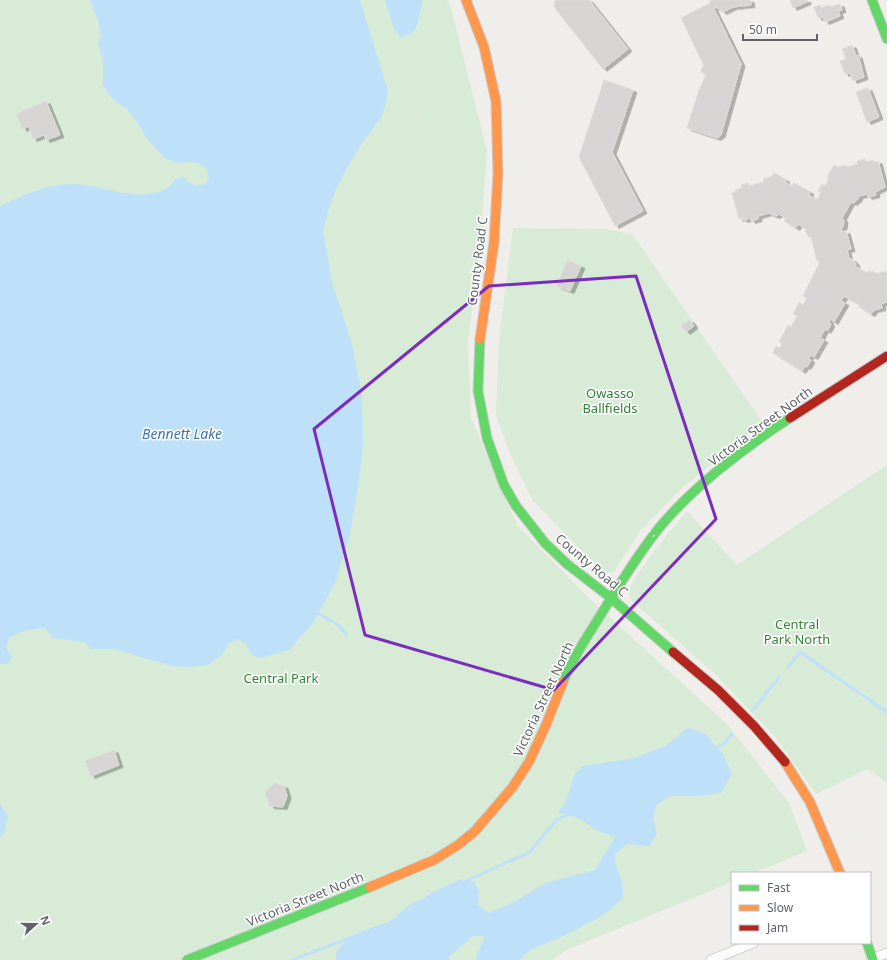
<svg xmlns="http://www.w3.org/2000/svg" width="887" height="960" font-family="'Noto Sans',sans-serif">
<style>
.green{fill:#d8ebd6}
.water{fill:#bfe0f9}
.lines{fill:none;stroke-linecap:round;stroke-linejoin:round}
.stream{stroke:#bfe0f9;stroke-width:3}
.building{fill:#d6d5d3;stroke:#deddd9;filter:url(#shadow)}
.street-casing{stroke:#cbcccc;stroke-width:11}
.fast-casing{stroke:#cacacb;stroke-width:11}
.slow-casing{stroke:#cacacb;stroke-width:11}
.jam-casing{stroke:#cacacb;stroke-width:11}
.street{stroke:#fdfcfc;stroke-width:9}
.fast{stroke:#63d668;stroke-width:9}
.slow{stroke:#ff974d;stroke-width:9}
.jam{stroke:#b3261e;stroke-width:9}
.rail{stroke:#e4e4e4;stroke-width:3;stroke-dasharray:1 5;stroke-linecap:butt}
.slow-bridge-casing{stroke:#cacacb;stroke-width:11;stroke-linecap:butt}
.slow-bridge{stroke:#ff974d;stroke-width:9}
.marked{fill:none;stroke:#7b2cbf;stroke-width:3;stroke-linejoin:round}
.labels{text-anchor:middle;stroke-width:3;stroke-linejoin:round;paint-order:stroke}
.street-label{font-size:13px;fill:#5f6368;stroke:#fff}
.park-label{font-size:13px;fill:#348238;stroke:#fff}
.water-label{font-size:14px;font-style:italic;fill:#4174aa;stroke:#fff}
</style>
<defs>
<filter id="shadow"><feDropShadow dx="4" dy="2.5" stdDeviation="0" flood-color="#0004"/></filter>
</defs>
<rect width="100%" height="100%" fill="#efeeea"/>
<!-- green -->
<g class="green">
<polygon points="0,0 447,0 451,8 487,151 480,245 468,342 471,418 517,525 593,602 727,724 789,803 807,851 754,873 732,873 732,882 566,950 553,960 0,960"/>
<polygon points="513,228 607,229 633,235 763,423 683,487 640,531 614,572 604,573 533,501 511,456 496,415 499,340"/>
<path d="M 887,465 L 887,783 L 868,769 L 816,794 L 776,738 L 715,674 L 632,601 C 631,599 629,595 629,593 C 630,578 676,524 687,511 L 737,565 Z"/>
</g>
<!-- water -->
<g class="water">
<path d="M 90,0 L 360,0 L 387,87 L 387,100 L 381,118 L 362,143 L 350,163 L 337,187 L 329,209 L 323,230 L 332,282 L 351,340 L 362,394 L 363,446 L 358,488 L 350,533 L 336,581 L 313,623 L 289,650 L 261,658 L 252,655 L 246,645 L 238,639 L 228,644 L 222,655 L 208,665 L 191,667 L 171,666 L 115,649 L 91,649 L 84,642 L 53,638 L 45,628 C 31,629 21,631 9,638 L 6,648 L 12,656 L 8,664 L 0,664 L 0,206 C 27,194 54,180 85,185 C 109,189 134,199 158,192 C 161,191 166,189 169,187 C 172,185 173,181 175,180 C 178,178 182,178 184,177 L 194,186 L 205,184 L 209,178 L 207,169 L 200,164 L 191,162 L 179,163 L 166,159 L 147,139 L 137,122 L 126,108 L 113,100 L 103,85 L 103,58 L 98,45 L 101,35 L 98,20 Z"/>
<path d="M 385,0 L 422,0 C 422,6 418,26 414,31 C 410,36 405,36 400,37 L 394,28 Z"/>
<polygon points="688,728 704,733 723,754 732,774 721,793 700,796 670,796 656,806 653,819 657,833 650,846 628,844 615,853 615,864 622,880 623,898 604,915 566,935 530,950 519,960 475,960 485,936 473,936 449,957 449,960 336,960 336,952 346,941 374,930 402,915 431,893 461,879 474,882 479,891 478,905 489,913 514,902 545,883 595,870 615,837 596,830 578,818 558,812 566,801 575,774 583,766 635,758 667,745"/>
<polygon points="0,803 8,817 4,834 0,837"/>
</g>
<g class="lines">
<!-- stream -->
<g class="stream">
<polyline points="318,613 338,625 347,635"/>
<polyline points="788,667 800,652 887,712"/>
<polyline points="752,711 779,677"/>
<polyline points="714,749 723,745 732,734"/>
<polyline points="464,882 530,852 556,820 572,813"/>
<polyline points="393,921 410,906 422,901"/>
<polyline points="292,960 386,924"/>
</g>
</g>
<!-- building -->
<g class="building">
<polygon points="555,0 589,0 628,49 603,69 554,7"/>
<polygon points="711,0 750,0 751,5 733,7 723,12 718,8 713,7 741,64 721,135 717,138 687,128 699,90 706,75 702,73 701,69 704,66 681,18 710,3"/>
<polygon points="790,0 807,0 807,2 793,8"/>
<polygon points="840,4 842,10 838,11 840,16 825,22 823,17 818,18 814,7 821,5 821,8 830,5 831,7"/>
<polygon points="852,45 856,56 858,55 864,77 853,81 850,73 845,74 840,61 846,59 842,49"/>
<polygon points="604,80 633,90 612,152 643,211 615,226 579,157"/>
<polygon points="868,88 879,117 867,122 856,92"/>
<polygon points="46,101 60,135 46,140 44,135 33,139 29,126 23,129 16,114"/>
<polygon points="865,159 866,162 873,160 874,162 878,161 885,187 875,192 876,195 868,197 867,194 859,196 858,199 853,203 851,202 842,218 844,220 843,227 841,228 842,232 846,231 851,249 847,250 849,259 852,259 856,264 855,266 866,273 868,271 875,272 876,274 887,271 887,302 881,304 882,308 874,310 871,314 859,307 860,304 844,296 841,301 845,303 834,322 830,319 829,322 831,324 827,331 825,329 820,338 824,340 814,357 811,355 808,359 811,360 807,367 805,366 802,371 773,353 776,346 780,348 782,343 779,342 788,325 791,327 797,316 793,314 799,302 803,305 807,298 803,296 819,264 818,260 817,261 811,237 809,237 805,231 806,229 798,224 796,228 784,221 786,218 779,214 776,216 770,214 769,213 758,216 758,219 751,221 751,218 743,220 743,217 739,219 732,193 736,192 735,190 742,188 741,185 748,183 749,186 764,182 763,179 771,177 774,173 786,180 785,182 792,186 794,183 810,192 809,195 817,200 821,192 818,191 822,184 825,186 829,178 827,177 834,165 838,167 846,165 847,167 858,164 857,161"/>
<polygon points="567,260 581,266 570,291 557,286"/>
<polygon points="690,320 694,326 686,332 681,325"/>
<polygon points="114,750 119,765 91,776 85,761"/>
<polygon points="274,783 284,786 287,796 283,807 270,806 265,793"/>
</g>
<g class="lines">
<defs>
<g id="street">
<polyline points="872,959 887,953"/>
<polyline points="711,960 753,943"/>
</g>
<g id="fast">
<polyline points="872,0 887,39"/>
<polyline points="480,339 478,391 487,438 504,485 516,506 545,543 567,564 611,598 673,652"/>
<path d="M 563,682 C 572,659 587,637 600,616 C 618,587 638,554 659,528 C 693,487 745,447 790,418"/>
<polyline points="867,943 873,960"/>
<polyline points="187,960 370,887"/>
</g>
<g id="slow">
<polyline points="466,0 484,47 496,101 498,174 494,243"/>
<polyline points="785,762 810,802 840,873"/>
<polyline points="370,887 434,860 458,845 475,831 512,788 529,762 546,725 563,682"/>
</g>
<g id="jam">
<polyline points="790,418 887,356"/>
<polyline points="673,652 718,690 754,726 785,762"/>
</g>
</defs>
<!-- street casing -->
<use href="#street" class="street-casing"/>
<!-- fast casing -->
<use href="#fast" class="fast-casing"/>
<!-- slow casing -->
<use href="#slow" class="slow-casing"/>
<!-- jam casing -->
<use href="#jam" class="jam-casing"/>
<!-- street -->
<use href="#street" class="street"/>
<!-- fast -->
<use href="#fast" class="fast"/>
<!-- slow -->
<use href="#slow" class="slow"/>
<!-- jam -->
<use href="#jam" class="jam"/>
<!-- rail -->
<path class="rail" d="M 380,0 C 409,94 441,189 484,279 C 506,325 534,369 562,411 C 631,516 712,612 808,694 C 833,715 860,733 887,752"/>
<defs>
<polyline id="slow-bridge" points="480,339 494,243"/>
</defs>
<!-- slow-bridge casing -->
<use href="#slow-bridge" class="slow-bridge-casing"/>
<!-- slow-bridge -->
<use href="#slow-bridge" class="slow-bridge"/>
</g>
<!-- marked area -->
<path class="marked" d="M 636,276 L 716,519 L 554,690 L 365,635 L 314,429 L 489,286 Z"/>
<g class="labels">
<!-- street labels -->
<g class="street-label">
<text transform="translate(477 261) rotate(-83)" y="5">County Road C</text>
<text transform="translate(760 426) rotate(-36)" y="5">Victoria Street North</text>
<text transform="translate(592 565) rotate(40)" y="5">County Road C</text>
<text transform="translate(543 699) rotate(-65)" y="5">Victoria Street North</text>
<text transform="translate(305 899) rotate(-22)" y="5">Victoria Street North</text>
</g>
<!-- park labels -->
<g class="park-label">
<text x="610" y="398">Owasso<tspan x="610" dy="15">Ballfields</tspan></text>
<text x="797" y="629">Central<tspan x="797" dy="15">Park North</tspan></text>
<text x="281" y="683">Central Park</text>
</g>
<!-- water labels -->
<g class="water-label">
<text x="182" y="439">Bennett Lake</text>
</g>
</g>
<!-- legend -->
<rect x="731" y="872" width="140" height="72" fill="#ffffff" stroke="#bfc1c3"/>
<rect x="739" y="885" width="20" height="6" fill="#63d668" stroke="#bfc1c3"/>
<text x="767" y="892" font-size="12" fill="#5f6368">Fast</text>
<rect x="739" y="905" width="20" height="6" fill="#ff974d" stroke="#bfc1c3"/>
<text x="767" y="912" font-size="12" fill="#5f6368">Slow</text>
<rect x="739" y="925" width="20" height="6" fill="#b3261e" stroke="#bfc1c3"/>
<text x="767" y="932" font-size="12" fill="#5f6368">Jam</text>
<!-- north arrow -->
<g transform="translate(36 924) rotate(69)" stroke="#ffffff" stroke-width="3" paint-order="stroke">
<path d="M0-3L7 15L0 10L-7 15Z" fill="#5f6368"/>
<text y="-6" font-size="11" font-weight="bold" text-anchor="middle" fill="#5f6368">N</text>
</g>
<!-- scale -->
<path d="M743 34v6h74v-6" fill="none" stroke="#5f6368" stroke-width="2"/>
<text x="749" y="34" font-size="12" fill="#5f6368" stroke="#ffffff" stroke-width="3" paint-order="stroke">50 m</text>
</svg>
